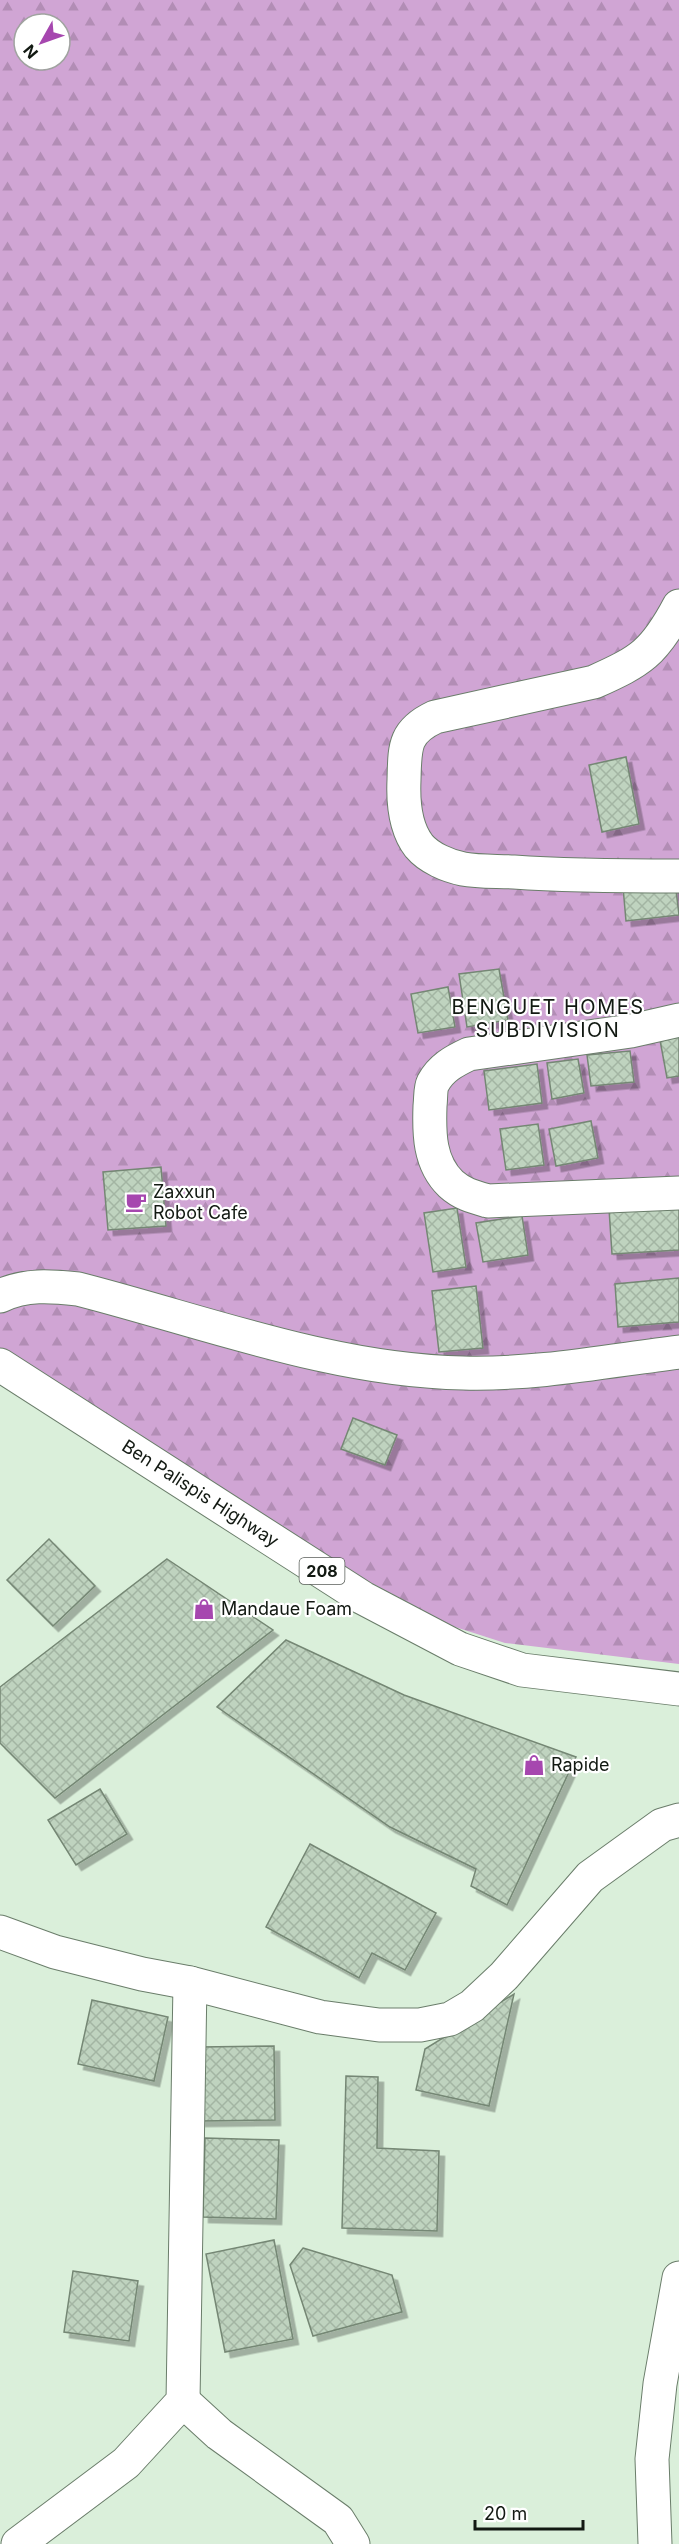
<svg xmlns="http://www.w3.org/2000/svg" width="679" height="2544" font-family="Inter,sans-serif">
<style>
.forest{fill:url(#forest-firs);fill-rule:evenodd}
.building{fill:url(#building-cross-hatch);stroke:#758774;stroke-width:1.5;filter:url(#shadow)}
.lines{fill:none;stroke-linecap:round;stroke-linejoin:round}
.street-casing{stroke:#6a7d6a;stroke-width:35}
.primary-casing{stroke:#6a7d6a;stroke-width:35}
.street{stroke:#fff;stroke-width:33}
.primary{stroke:#fff;stroke-width:33}
.labels{text-anchor:middle;stroke-width:4.5;stroke-linejoin:round;paint-order:stroke}
.shield{fill:#fff;stroke:#595e59;stroke-width:1.5}
.shield-label{font-size:16px;font-weight:bold;fill:#121912}
.poi-label{font-size:18px;fill:#121912;stroke:#fff;text-anchor:start}
.street-label{font-size:18px;fill:#121912;stroke:#fff}
.neighbourhood-label{font-size:20px;letter-spacing:1.5px;fill:#121912;stroke:#fff}
</style>
<defs>
<pattern id="forest-firs" width="22" height="20" patternUnits="userSpaceOnUse" patternTransform="scale(1.5)"><rect width="22" height="20" fill="#d0a5d4"/><path d="M5 1l3.5 6h-7zM16 11l3.5 6h-7z" fill="#b28db5"/></pattern>
<pattern id="building-cross-hatch" width="8" height="8" patternUnits="userSpaceOnUse" patternTransform="scale(1.5)"><rect width="8" height="8" fill="#bfd3bf"/><path d="M0 0l8 8M0 8l8-8" fill="none" stroke="#a3b5a3"/></pattern>
<filter id="shadow"><feDropShadow dx="5.5" dy="5.5" stdDeviation="0" flood-color="#0004"/></filter>
</defs>
<rect width="100%" height="100%" fill="#daefda"/>
<!-- forest -->
<path class="forest" d="M 0,0 L 679,0 L 679,1664 L 505,1643 L 452,1626 L 360,1577 L 0,1349 ZM 24,24 L 60,24 L 60,60 L 24,60 Z"/>
<!-- building -->
<g class="building">
<polygon points="626,757 639,824 602,832 589,765"/>
<polygon points="675,882 679,915 626,921 623,887"/>
<polygon points="499,969 508,1020 467,1027 459,974"/>
<polygon points="448,987 455,1027 418,1033 411,994"/>
<polygon points="679,1037 679,1076 667,1078 660,1040"/>
<polygon points="630,1051 634,1082 591,1086 587,1055"/>
<polygon points="578,1059 584,1093 552,1099 547,1063"/>
<polygon points="537,1064 542,1103 489,1110 484,1071"/>
<polygon points="591,1121 598,1158 556,1166 549,1129"/>
<polygon points="538,1124 544,1165 506,1170 500,1129"/>
<polygon points="161,1167 166,1226 108,1230 103,1172"/>
<polygon points="679,1205 679,1250 612,1254 609,1209"/>
<polygon points="457,1208 466,1267 433,1272 424,1213"/>
<polygon points="522,1216 528,1255 483,1262 476,1223"/>
<polygon points="679,1278 679,1322 618,1327 615,1284"/>
<polygon points="476,1286 483,1348 439,1352 432,1291"/>
<polygon points="353,1418 397,1435 385,1465 341,1449"/>
<polygon points="49,1539 95,1586 53,1626 7,1580"/>
<polygon points="167,1559 273,1630 55,1798 0,1743 0,1687"/>
<polygon points="286,1640 404,1695 576,1757 507,1905 471,1886 476,1869 390,1827 217,1707"/>
<polygon points="100,1789 127,1834 76,1865 48,1820"/>
<polygon points="310,1844 436,1913 405,1970 372,1953 359,1978 266,1927"/>
<polygon points="514,1994 489,2106 416,2090 425,2049"/>
<polygon points="92,2000 168,2017 154,2081 78,2064"/>
<polygon points="274,2046 275,2120 200,2121 199,2047"/>
<polygon points="346,2076 378,2077 377,2148 439,2151 437,2231 342,2228"/>
<polygon points="205,2138 279,2140 276,2219 203,2217"/>
<polygon points="274,2240 293,2339 225,2352 206,2254"/>
<polygon points="303,2248 392,2275 402,2312 313,2336 290,2265"/>
<polygon points="73,2271 138,2281 129,2341 64,2332"/>
</g>
<g class="lines">
<defs>
<g id="street">
<path d="M 679,606 C 654,653 641,661 594,682 L 435,717 C 403,732 405,748 404,780 C 403,802 405,828 419,846 C 429,858 448,866 463,869 C 479,872 497,871 514,872 C 569,876 624,876 679,876"/>
<path d="M 679,1020 L 631,1031 L 469,1054 C 454,1061 441,1068 433,1083 C 430,1089 431,1098 430,1106 C 429,1133 429,1163 451,1184 C 462,1194 474,1197 488,1201 L 679,1193"/>
<path d="M 0,1296 C 26,1284 50,1286 78,1289 C 203,1321 334,1371 463,1373 C 535,1375 607,1361 679,1352"/>
<polyline points="0,1932 55,1952 142,1974 190,1983 320,2017 379,2025 420,2025 450,2019 472,2006 504,1976 590,1877 662,1825 679,1820"/>
<polyline points="183,2401 219,2434 338,2520 353,2544"/>
<polyline points="18,2544 126,2463 183,2401 190,1983"/>
<polyline points="655,2544 652,2459 660,2384 679,2278"/>
</g>
<g id="primary">
<path id="s1" d="M 0,1365 L 363,1598 L 460,1649 L 522,1670 L 679,1689"/>
</g>
</defs>
<!-- street casing -->
<use href="#street" class="street-casing"/>
<!-- primary casing -->
<use href="#primary" class="primary-casing"/>
<!-- street -->
<use href="#street" class="street"/>
<!-- primary -->
<use href="#primary" class="primary"/>
</g>
<!-- icons -->
<defs>
<symbol id="cafe-bare" viewBox="-9 -9 18 18"><path d="M-5.5-4.5H6V0H3Q3 3.5 0 3.5H-2.5Q-5.5 3.5-5.5 0ZM3-3.2v2h1.7v-2ZM-6 4.5H4V6H-6Z" fill="#a647af" stroke="#fff" stroke-width="2.5" paint-order="stroke"/></symbol>
<symbol id="shop-bare" viewBox="-9 -9 18 18"><path d="M-5-2.5h2.3a2.7 3.5 0 0 1 5.4 0H5L5.5 6h-11ZM-1.5-2.5h3a1.5 2.3 0 0 0-3 0Z" fill="#a647af" stroke="#fff" stroke-width="2.5" paint-order="stroke"/></symbol>
</defs>
<g fill-rule="evenodd">
<use href="#cafe-bare" x="121" y="1187" width="30" height="30"/>
<use href="#shop-bare" x="189" y="1594" width="30" height="30"/>
<use href="#shop-bare" x="519" y="1750" width="30" height="30"/>
</g>
<g class="labels">
<!-- shield labels -->
<rect class="shield" x="299.5" y="1558" width="45" height="26" rx="4.5"/>
<g class="shield-label">
<text x="322" y="1577">208</text>
</g>
<!-- poi labels -->
<g class="poi-label">
<text x="153" y="1198">Zaxxun<tspan x="153" dy="21">Robot Cafe</tspan></text>
<text x="221" y="1615">Mandaue Foam</text>
<text x="551" y="1771">Rapide</text>
</g>
<!-- street labels -->
<g class="street-label">
<text dy="6" stroke="none"><textPath href="#s1" startOffset="238">Ben Palispis Highway</textPath></text>
</g>
<!-- neighbourhood labels -->
<g class="neighbourhood-label">
<text x="548" y="1014">BENGUET HOMES<tspan x="548" dy="23">SUBDIVISION</tspan></text>
</g>
</g>
<!-- north arrow -->
<g transform="translate(42 42) rotate(230)"><circle r="28" fill="#ffffff" stroke="#a0a3a0" stroke-width="1.5"/>
<path d="M0-4.5L10 22L0 15L-10 22Z" fill="#a647af"/>
<text y="-9" font-size="16" font-weight="bold" text-anchor="middle" fill="#121912">N</text>
</g>
<!-- scale -->
<path d="M475 2520v9h108v-9" fill="none" stroke="#121912" stroke-width="3"/>
<text x="484" y="2520" font-size="18" fill="#121912" stroke="#ffffff" stroke-width="4.5" paint-order="stroke">20 m</text>
</svg>
